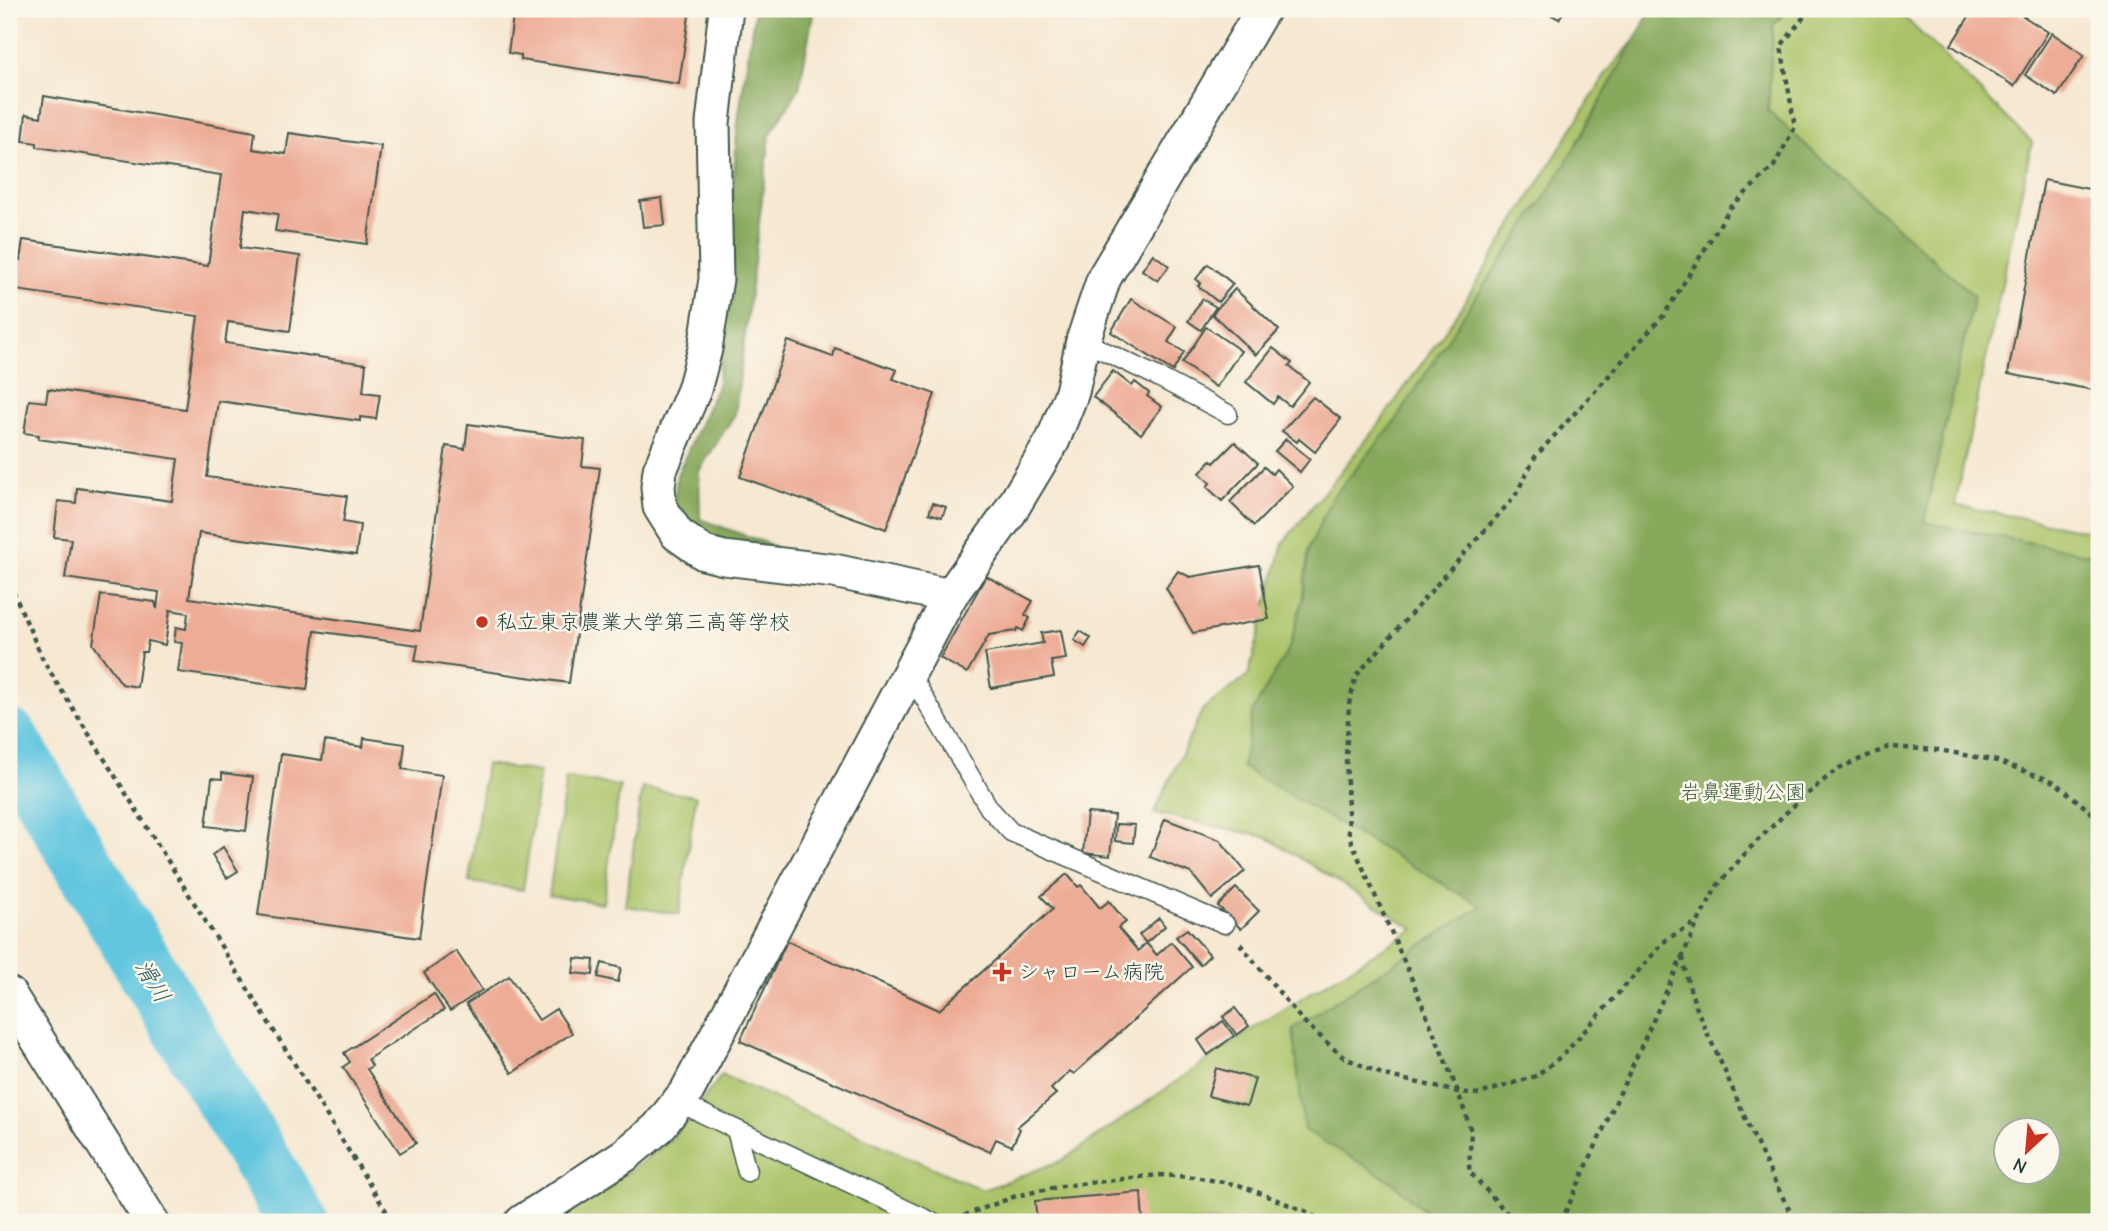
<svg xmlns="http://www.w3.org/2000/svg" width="2108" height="1231" font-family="'Comic Neue','Klee One',sans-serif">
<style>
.green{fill:#aac368;stroke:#64804e;stroke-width:2;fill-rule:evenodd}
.forest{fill:#87a95c;stroke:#537348;stroke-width:2;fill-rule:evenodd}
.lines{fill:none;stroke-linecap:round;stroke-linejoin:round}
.river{stroke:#62c6df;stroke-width:60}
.building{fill:#edac95}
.service-casing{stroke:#3f574c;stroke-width:21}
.minor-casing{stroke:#3f574c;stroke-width:37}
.path{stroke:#3f574c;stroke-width:4.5;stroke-dasharray:5 5;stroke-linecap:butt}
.service{stroke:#fff;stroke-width:18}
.minor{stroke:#fff;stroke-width:33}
.poi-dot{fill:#c8321e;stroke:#fbf7ec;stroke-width:2.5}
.labels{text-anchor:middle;stroke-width:5;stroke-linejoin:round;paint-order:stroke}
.poi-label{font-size:21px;fill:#1f3d34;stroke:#fbf7ec;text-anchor:start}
.park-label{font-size:21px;fill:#425e41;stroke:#fbf7ec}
.water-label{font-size:23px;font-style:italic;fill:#305f5f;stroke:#fbf7ec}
</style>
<rect width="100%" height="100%" fill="#fbf7ec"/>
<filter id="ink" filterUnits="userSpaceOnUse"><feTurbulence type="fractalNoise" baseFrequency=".0143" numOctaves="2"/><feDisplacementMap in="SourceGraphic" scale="14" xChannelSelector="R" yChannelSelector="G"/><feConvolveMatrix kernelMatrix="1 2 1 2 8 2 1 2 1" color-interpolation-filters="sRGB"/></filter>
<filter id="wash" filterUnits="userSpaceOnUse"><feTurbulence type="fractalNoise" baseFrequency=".00686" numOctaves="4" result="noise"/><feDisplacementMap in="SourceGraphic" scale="28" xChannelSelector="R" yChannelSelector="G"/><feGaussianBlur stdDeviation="1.57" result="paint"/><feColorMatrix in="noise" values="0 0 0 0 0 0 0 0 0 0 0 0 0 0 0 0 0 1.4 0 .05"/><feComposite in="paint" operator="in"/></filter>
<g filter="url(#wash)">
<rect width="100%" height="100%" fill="#f6e8d1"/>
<!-- green -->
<g class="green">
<path d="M 1661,9 L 1896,9 L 2032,142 L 1955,505 L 2099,533 L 2099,1222 L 550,1222 L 635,1167 L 671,1140 L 722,1075 L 983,1190 L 1063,1160 L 1255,1027 L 1414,929 L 1266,837 L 1154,813 L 1203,709 L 1248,676 L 1283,543 L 1379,424 L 1459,311 L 1608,71 ZM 2007,1130 L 2048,1130 L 2048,1172 L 2007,1172 Z"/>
<polygon points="486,764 540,772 523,890 469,882"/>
<polygon points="566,778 620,786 603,903 549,895"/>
<polygon points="642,788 696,796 679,914 625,906"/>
</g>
<!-- forest -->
<g class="forest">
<path d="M 755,9 L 814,9 L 799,89 L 770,135 L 735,414 L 699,471 L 700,519 L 774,546 L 770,557 C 725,548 707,544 674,510 L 677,475 L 718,384 L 738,121 Z"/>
<path d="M 1655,9 L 1790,9 L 1773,25 L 1768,111 L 1974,296 L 1924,522 L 2099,556 L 2099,1222 L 1437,1222 L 1391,1181 L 1304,1130 L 1293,1029 L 1481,906 L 1242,767 L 1253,711 L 1290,646 L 1302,601 L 1309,548 L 1331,499 L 1395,422 L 1462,317 L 1535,212 L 1565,165 L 1649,14 ZM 2007,1130 L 2048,1130 L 2048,1172 L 2007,1172 Z"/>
</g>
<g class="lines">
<!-- river -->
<polyline class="river" points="9,739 298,1222"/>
</g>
<g id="blocks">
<!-- building -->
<g class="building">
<polygon points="514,9 690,9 679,84 521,60 521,55 508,53"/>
<polygon points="1540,9 1565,9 1559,19"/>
<polygon points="1974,9 2012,9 2048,32 2014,86 1951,45"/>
<polygon points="2052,33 2084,55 2057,96 2025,75"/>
<polygon points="44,96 255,132 253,149 286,154 289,133 381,146 367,244 275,231 278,214 245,209 240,248 300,256 290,331 228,322 225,343 366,364 363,392 380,394 376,419 360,417 360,421 218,401 207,477 347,496 343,522 360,525 356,555 199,533 189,598 420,631 446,446 465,449 468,424 585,440 582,466 600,468 569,683 415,661 418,645 315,631 307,690 178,672 182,643 174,642 176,627 186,629 188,613 170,610 165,645 148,641 146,652 142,652 137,687 122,684 93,644 101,595 155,602 157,609 159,592 65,578 71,539 54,537 58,501 76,503 77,488 172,501 178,459 38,439 39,435 24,433 29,400 46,402 48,389 185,409 198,316 16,290 17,283 9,282 9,258 20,260 23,240 208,266 221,175 37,147 37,143 23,141 26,114 41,117"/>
<polygon points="2044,180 2099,191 2099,391 2008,374"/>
<polygon points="662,198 665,225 643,227 640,201"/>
<polygon points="1153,254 1169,266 1158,281 1142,270"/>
<polygon points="1208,264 1233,284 1218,302 1198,286 1201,283 1196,279"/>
<polygon points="1235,289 1279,330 1256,355 1212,314"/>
<polygon points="1131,299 1177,327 1168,342 1184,352 1173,371 1111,332"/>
<polygon points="1202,299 1216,307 1201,330 1188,321"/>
<polygon points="1206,327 1241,351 1216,387 1182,363"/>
<polygon points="788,341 833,357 835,348 897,370 893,379 935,394 886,529 740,477"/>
<polygon points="1273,348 1292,363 1289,366 1309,382 1290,406 1278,397 1273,404 1246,382"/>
<polygon points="1113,371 1132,386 1135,382 1149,393 1147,396 1162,407 1141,434 1093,397"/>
<polygon points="1313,397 1341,419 1315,452 1299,439 1297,442 1282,431"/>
<polygon points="1286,439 1310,459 1300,472 1275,451"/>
<polygon points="1235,442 1258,463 1222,501 1207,487 1210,483 1200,473 1211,460 1214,463"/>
<polygon points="1264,467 1272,474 1276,469 1293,486 1254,526 1230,502"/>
<polygon points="933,503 946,507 942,517 929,513"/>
<polygon points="1259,565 1269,619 1193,633 1166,588 1178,571 1190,577"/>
<polygon points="986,576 1033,601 1025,615 1030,618 1023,631 1018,628 1016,631 989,635 967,673 940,658"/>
<polygon points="1061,630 1066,659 1051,661 1054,677 991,688 985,653 1043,643 1041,633"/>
<polygon points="1080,631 1091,638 1085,647 1074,640"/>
<polygon points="364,738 405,744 402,769 442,775 419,938 258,915 281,754 322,760 325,741 363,747"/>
<polygon points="222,773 253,777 246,831 206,826 212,778 222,779"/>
<polygon points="1087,813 1114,815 1110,856 1083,853"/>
<polygon points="1165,819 1220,840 1245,871 1212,899 1191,873 1150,857"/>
<polygon points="1116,824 1135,825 1133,843 1115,841"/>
<polygon points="223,847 238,871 227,878 212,855"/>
<polygon points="1067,874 1078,887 1081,885 1100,908 1109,901 1126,922 1118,928 1138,951 1146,943 1157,955 1171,942 1192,967 1074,1074 1070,1071 1051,1089 1056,1094 1017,1127 1020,1129 1012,1146 996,1139 990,1152 740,1041 787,941 939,1010 1053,909 1041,896"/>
<polygon points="1236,888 1259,911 1241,929 1218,906"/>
<polygon points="1159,918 1165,926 1146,943 1139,935"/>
<polygon points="1187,929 1210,955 1200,965 1176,937"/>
<polygon points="456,951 482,990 450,1011 424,973"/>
<polygon points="575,958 594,960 593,975 573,973"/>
<polygon points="602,963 621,968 618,982 598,977"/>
<polygon points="509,976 539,1020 556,1009 572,1033 512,1073 466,1004"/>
<polygon points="434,994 444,1010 368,1059 372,1066 367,1069 416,1143 400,1153 343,1067 350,1062 344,1053"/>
<polygon points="1235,1008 1249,1026 1237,1035 1223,1017"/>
<polygon points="1223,1021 1234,1036 1208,1055 1198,1040"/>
<polygon points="1216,1068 1255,1079 1247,1106 1208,1096"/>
<polygon points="1141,1192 1143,1222 1037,1222 1035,1201"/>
</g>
</g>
</g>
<g filter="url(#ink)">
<use href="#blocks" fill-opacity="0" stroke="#3f574c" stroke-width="2"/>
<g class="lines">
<defs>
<g id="service">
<polyline points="1083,341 1158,377 1228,414"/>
<polyline points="909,672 989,808 1011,832 1225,924"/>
<polyline points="678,1102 932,1222"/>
<polyline points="736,1130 747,1172"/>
</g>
<g id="minor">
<polyline points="726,9 713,123 716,279 705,349 694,390 660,470 658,487 660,507 677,534 704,553 724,558 834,571 950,596"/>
<polyline points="9,994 152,1222"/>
<polyline points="522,1222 625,1155 658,1128 687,1091 950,596 1008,515 1053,440 1072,392 1083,341 1104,278 1263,9"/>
</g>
</defs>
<!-- service casing -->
<use href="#service" class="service-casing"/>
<!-- minor casing -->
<use href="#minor" class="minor-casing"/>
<!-- path -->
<g class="path">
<polyline points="9,582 44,662 393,1222"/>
<polyline points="1240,944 1301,1019 1343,1057 1384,1075 1458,1092 1479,1094 1536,1076 1564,1054 1667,939 1697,922"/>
<path d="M 1683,957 C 1688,996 1707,1032 1723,1067 C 1746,1120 1768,1172 1796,1222"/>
<polyline points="955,1219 1016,1196 1062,1186 1158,1175 1194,1177 1239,1185 1305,1211 1324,1222"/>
<polyline points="1515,1222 1469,1171 1471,1131 1458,1092 1411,977 1349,836 1346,757 1349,704 1356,676 1515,496 1535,457 1664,315 1730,208 1774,166 1795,127 1781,46 1810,9"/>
<polyline points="1561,1222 1698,922 1717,886 1749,849 1790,809 1837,769 1889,747 1939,750 1997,761 2055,782 2099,819"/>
</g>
<!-- service -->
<use href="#service" class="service"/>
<!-- minor -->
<use href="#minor" class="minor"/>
</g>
</g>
<!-- markers -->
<g class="poi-dot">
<circle cx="482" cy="622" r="7"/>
<path d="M998.5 961.5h7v7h7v7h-7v7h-7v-7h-7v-7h7z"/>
</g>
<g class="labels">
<!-- poi labels -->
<g class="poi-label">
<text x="496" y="629">私立東京農業大学第三高等学校</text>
<text x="1018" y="979">シャローム病院</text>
</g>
<!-- park labels -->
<g class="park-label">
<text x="1743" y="799">岩鼻運動公園</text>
</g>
<!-- water labels -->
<g class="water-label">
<text transform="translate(153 981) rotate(59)" y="8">滑川</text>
</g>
</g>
<!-- margin -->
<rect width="2108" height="1231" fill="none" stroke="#fbf7ec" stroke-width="35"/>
<!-- north arrow -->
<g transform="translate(2027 1151) rotate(206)"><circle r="33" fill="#fbf7ec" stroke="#a3ada2" stroke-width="2"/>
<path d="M0-5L12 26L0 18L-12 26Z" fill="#c8321e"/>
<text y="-10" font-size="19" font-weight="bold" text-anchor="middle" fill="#1f3d34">N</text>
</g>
</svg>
